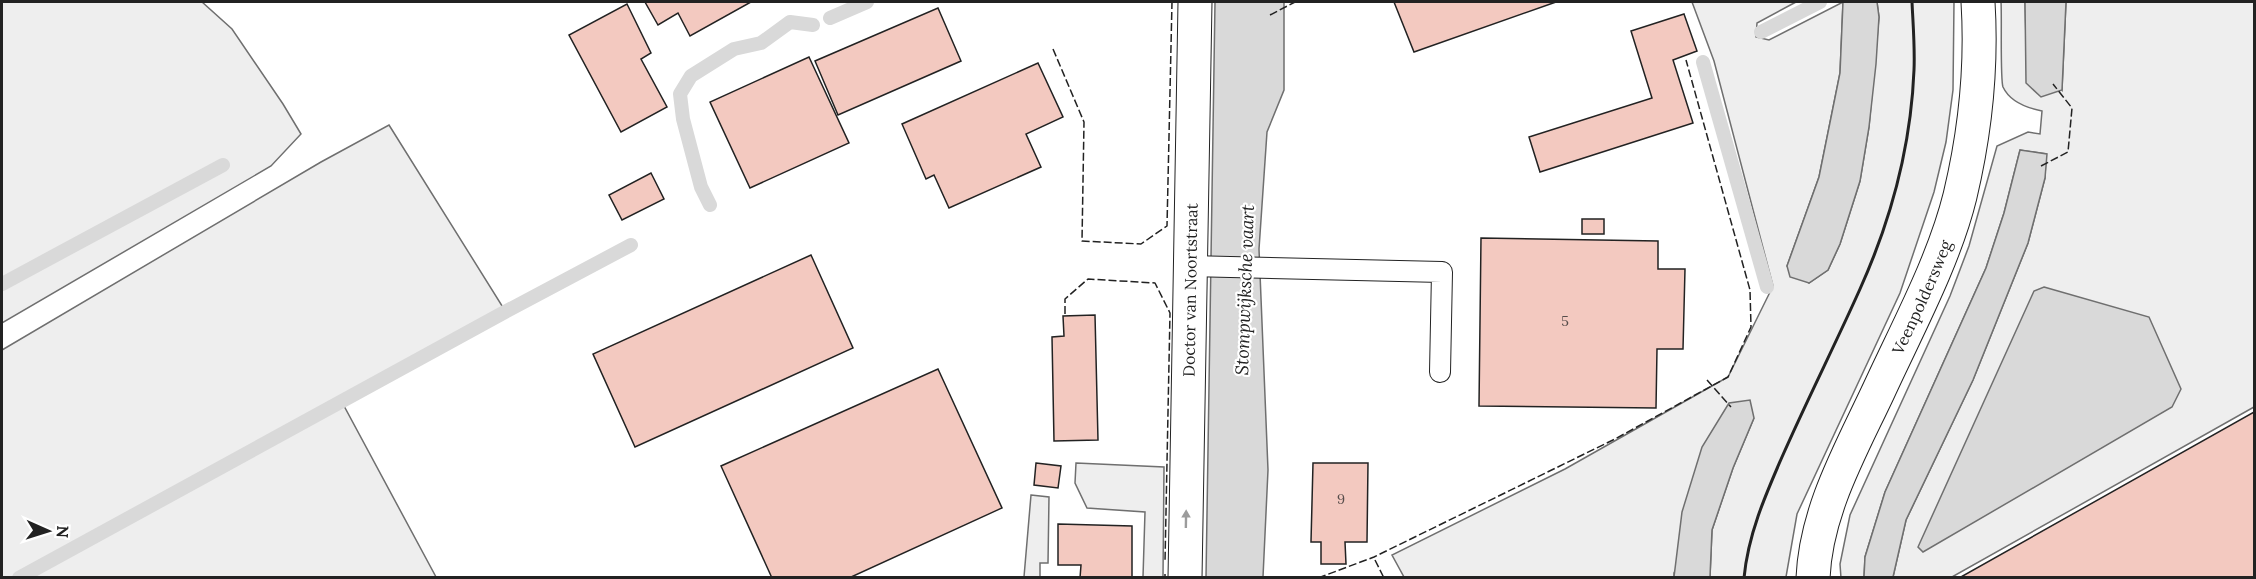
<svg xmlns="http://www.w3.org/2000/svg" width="2256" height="579" font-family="Lora,serif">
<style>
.green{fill:#eee;stroke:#6f6f6f;stroke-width:1.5}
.water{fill:#d9d9d9;stroke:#6f6f6f;stroke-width:1.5}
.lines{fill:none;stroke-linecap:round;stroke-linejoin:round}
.stream{stroke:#d9d9d9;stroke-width:14}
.building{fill:#f3c9c0;stroke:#222;stroke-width:1.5}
.lane-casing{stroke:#222;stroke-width:22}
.street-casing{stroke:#222;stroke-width:35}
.secondary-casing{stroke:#222;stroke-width:35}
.lane{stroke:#fff;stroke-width:20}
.street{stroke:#fff;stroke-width:33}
.secondary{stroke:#fff;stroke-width:33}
.fence{stroke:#222;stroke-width:1.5;stroke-dasharray:8 3;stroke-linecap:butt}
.wall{stroke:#222;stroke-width:3}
.oneway{fill:#9c9c9c}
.labels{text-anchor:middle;stroke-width:4.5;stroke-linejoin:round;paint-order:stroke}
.number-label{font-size:14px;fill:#564c4a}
.street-label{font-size:16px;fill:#222;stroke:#fff}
.water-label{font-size:18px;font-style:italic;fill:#222;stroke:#fff}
</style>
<rect width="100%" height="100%" fill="#fff"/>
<!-- green -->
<g class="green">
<polygon points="2,2 202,2 232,29 283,104 301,134 271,166 2,323"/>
<polygon points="1692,2 1796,2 1757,23 1756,37 1769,40 1843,2 1840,73 1819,177 1787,266 1809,283 1828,270 1840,244 1860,181 1869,127 1879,17 1877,2 1954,2 1953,90 1946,142 1934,192 1900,293 1797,514 1786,577 1710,577 1712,530 1733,468 1754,418 1674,573 1674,577 1404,577 1392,555 1565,469 1728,377 1773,286 1714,61"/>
<path d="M 2001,2 L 2025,2 L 2026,40 L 2062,90 L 2066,2 L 2254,2 L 2254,407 L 1952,577 L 1893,577 L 1906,520 L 1973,380 L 2028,243 L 2045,178 L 2046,154 L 2020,150 L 2004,213 L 1986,268 L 1885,492 L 1865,557 L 1864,577 L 1841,578 L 1840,564 L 1850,515 L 1950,296 L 1969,246 L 1997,146 L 2028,132 L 2040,134 L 2042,111 C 2027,108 2010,102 2003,87 C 2000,79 2002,15 2001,2 Z"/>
<polygon points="389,125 504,309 343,404 436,577 2,577 2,350 321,162"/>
<polygon points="1076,463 1164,467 1163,577 1143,577 1145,512 1087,508 1075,483"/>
<polygon points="1031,495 1049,497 1048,563 1040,563 1040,577 1024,577"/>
</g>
<!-- water -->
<g class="water">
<polygon points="1215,2 1284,2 1284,90 1267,132 1259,249 1268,470 1263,577 1206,578"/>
<polygon points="1843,2 1877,2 1879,17 1876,64 1869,127 1860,181 1840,244 1828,270 1809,283 1790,277 1787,266 1819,177 1840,73"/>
<polygon points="2025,2 2066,2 2062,90 2041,97 2026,83"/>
<polygon points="2020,150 2047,154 2045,178 2028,243 1973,380 1906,520 1893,577 1864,577 1865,557 1885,492 1986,268 2004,213"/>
<polygon points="2044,287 2149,317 2181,389 2172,407 1923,552 1918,547 2034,291"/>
<polygon points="1750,400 1754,418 1733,468 1712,530 1710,577 1674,577 1682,512 1702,447 1729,403"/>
</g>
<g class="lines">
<!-- stream -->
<g class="stream">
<polyline points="830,18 867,2"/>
<polyline points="1761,32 1820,2"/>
<polyline points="1703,62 1767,287"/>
<polyline points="710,205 701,187 683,119 680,94 691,76 734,49 761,43 790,22 813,25"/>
<polyline points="2,284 223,165"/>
<polyline points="19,578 503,313 631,245"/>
</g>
</g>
<!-- building -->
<g class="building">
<polygon points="645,2 751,2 690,36 678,13 658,25"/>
<polygon points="1394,2 1556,2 1414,52"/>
<polygon points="627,4 651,53 641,59 667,107 621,132 569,35"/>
<polygon points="938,8 961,61 838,115 815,61"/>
<polygon points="1684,14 1697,51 1673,60 1693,123 1540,172 1529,137 1652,98 1631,31"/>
<polygon points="809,57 849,143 750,188 710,102"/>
<polygon points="1038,63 1063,117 1026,134 1041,167 949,208 934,175 926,179 902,124"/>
<polygon points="651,173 664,199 622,220 609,195"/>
<rect x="1582" y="219" width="22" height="15"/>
<polygon points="1481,238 1658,241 1658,269 1685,269 1683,349 1657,349 1656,408 1479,406"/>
<polygon points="811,255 853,348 635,447 593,354"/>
<polygon points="1095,315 1098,440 1054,441 1052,337 1064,336 1063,316"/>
<polygon points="938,369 1002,508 849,578 772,578 721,466"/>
<polygon points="2254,412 2254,578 1959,578"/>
<polygon points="1036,463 1061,466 1058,488 1034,485"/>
<polygon points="1313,463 1368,463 1367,542 1345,542 1346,564 1321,564 1321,542 1311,542"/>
<polygon points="1058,524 1132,526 1132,578 1080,578 1081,565 1058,565"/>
</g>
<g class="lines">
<defs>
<polyline id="lane" points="1189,266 1442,272 1440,372"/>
<g id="street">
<path id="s1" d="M 1185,578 L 1195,2"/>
</g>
<g id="secondary">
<path id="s2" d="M 1813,578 C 1816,510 1851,450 1879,390 C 1907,329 1944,261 1960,196 C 1975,133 1982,66 1978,2"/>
</g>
</defs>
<!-- lane casing -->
<use href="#lane" class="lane-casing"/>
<!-- street casing -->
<use href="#street" class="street-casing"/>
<!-- secondary casing -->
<use href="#secondary" class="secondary-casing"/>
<!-- lane -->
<use href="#lane" class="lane"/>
<!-- street -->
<use href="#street" class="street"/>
<!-- secondary -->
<use href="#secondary" class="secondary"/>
<!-- fence -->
<g class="fence">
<polyline points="1270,15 1295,2"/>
<polyline points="1053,49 1084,122 1082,241 1141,244 1167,226 1172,2"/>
<polyline points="2041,166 2068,152 2072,108 2053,84"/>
<polyline points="1065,314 1065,299 1088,279 1155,283 1170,313 1165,562"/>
<polyline points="1707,380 1731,407"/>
<polyline points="1375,560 1384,578"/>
<polyline points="1165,578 1165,574"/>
<polyline points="1318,578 1374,557 1615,439 1728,377 1751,327 1750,290 1686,60"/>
</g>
<!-- wall -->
<path class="wall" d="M 1744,578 C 1748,535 1765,496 1782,457 C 1807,400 1835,345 1860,289 C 1891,220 1911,145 1914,70 C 1915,47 1913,24 1912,2"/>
</g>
<!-- one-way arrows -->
<defs><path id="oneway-solid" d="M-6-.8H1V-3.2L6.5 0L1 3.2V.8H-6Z" transform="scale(1.5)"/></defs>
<use class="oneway" href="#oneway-solid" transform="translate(1186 519) rotate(-89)"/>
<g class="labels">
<!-- number labels -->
<g class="number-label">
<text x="1565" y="326">5</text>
<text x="1341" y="504">9</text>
</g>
<!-- street labels -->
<g class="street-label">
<text dy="6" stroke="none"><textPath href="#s1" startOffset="288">Doctor van Noortstraat</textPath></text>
<text dy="6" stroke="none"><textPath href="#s2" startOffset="303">Veenpoldersweg</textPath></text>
</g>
<!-- water labels -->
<g class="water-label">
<text transform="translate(1245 290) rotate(-88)" y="6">Stompwijksche vaart</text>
</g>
</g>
<!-- border -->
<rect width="2256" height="579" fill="none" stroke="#222222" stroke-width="6"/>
<!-- north arrow -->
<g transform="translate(48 531) rotate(93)" stroke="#ffffff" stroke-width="4.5" paint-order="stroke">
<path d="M0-4.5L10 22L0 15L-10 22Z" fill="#222222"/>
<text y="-9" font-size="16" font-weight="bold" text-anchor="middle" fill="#222222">N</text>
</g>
</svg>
